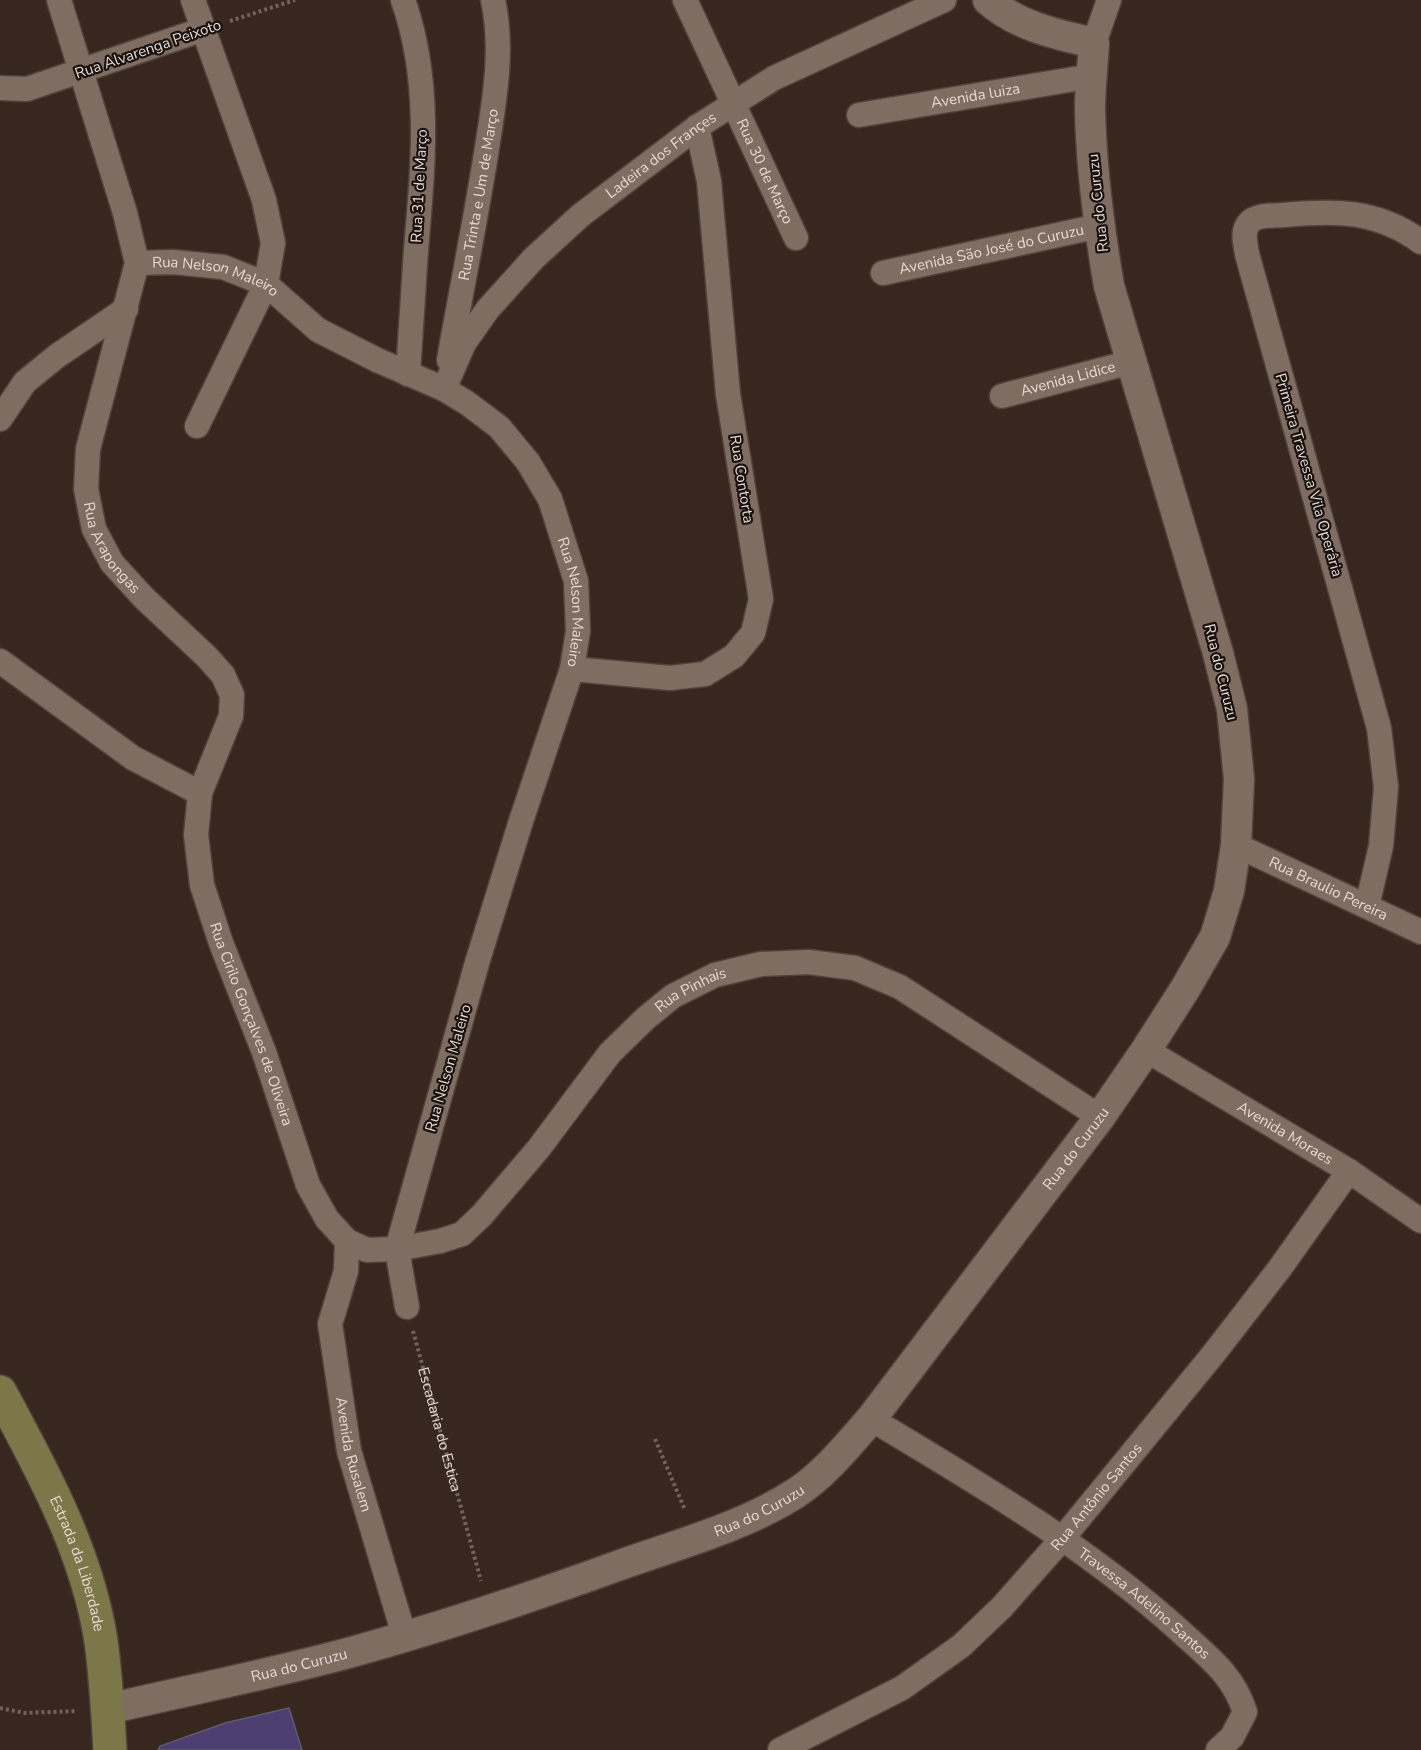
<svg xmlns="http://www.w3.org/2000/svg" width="1421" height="1750" font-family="'Nunito Sans',sans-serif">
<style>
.building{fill:#4d3e71;stroke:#5f5b6d;stroke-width:1.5}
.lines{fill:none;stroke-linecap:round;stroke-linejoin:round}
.minor-casing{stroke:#51433c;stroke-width:27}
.tertiary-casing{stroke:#51433c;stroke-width:33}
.secondary-casing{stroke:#51433c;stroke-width:36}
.path{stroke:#71625a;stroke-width:4;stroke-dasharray:3 3;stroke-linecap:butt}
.minor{stroke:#806d62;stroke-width:24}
.tertiary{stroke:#806d62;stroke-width:30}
.secondary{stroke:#7c7748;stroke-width:33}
.labels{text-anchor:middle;stroke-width:4.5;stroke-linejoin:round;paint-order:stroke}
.street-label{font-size:15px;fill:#e3d8d2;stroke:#19120e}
</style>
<rect width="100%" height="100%" fill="#37271e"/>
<!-- building -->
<polygon class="building" points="289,1708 302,1750 158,1750 160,1746 225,1723"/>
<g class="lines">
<defs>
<g id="minor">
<path id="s2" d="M 59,0 L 125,213 L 137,263 L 88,449 L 86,489 L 94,529 L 112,563 L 144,598 L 207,657 L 223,675 L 232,695 L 231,716 L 200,793 L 196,835 L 202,885 L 221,943 L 264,1052 L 308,1185 L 327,1219 L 347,1241 L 367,1250 L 397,1249 L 440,1241 L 462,1234 L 482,1215 L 539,1148 L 610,1053 L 646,1018 L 673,996 L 715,975 L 761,964 L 809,962 L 855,968 L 900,987 L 1100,1117"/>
<polyline points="193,0 264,200 273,243 266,284 197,426"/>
<path d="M 403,0 C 432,82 423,166 416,250 C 413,291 411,332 408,374"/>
<path id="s3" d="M 685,0 L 796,238"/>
<polyline points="1094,43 1109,0"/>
<polyline points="0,88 27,89 204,29"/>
<path id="s4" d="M 859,115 L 1092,76"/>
<path id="s5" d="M 137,263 L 173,262 L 223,267 L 266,284 L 318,330 L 377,360 L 444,389 L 467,403 L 499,427 L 528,462 L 550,499 L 576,581 L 578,631 L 572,669 L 521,821 L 477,963 L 397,1249 L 407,1307"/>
<path id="s6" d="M 883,273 L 1099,226"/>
<path id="s7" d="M 449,360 C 461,292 475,223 486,154 C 494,103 504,51 493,0"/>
<path id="s8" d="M 444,389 L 464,343 L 488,309 L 534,258 L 581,215 L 697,127 L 774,78 L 944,0"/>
<path id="s9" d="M 1002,396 L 1131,362"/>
<polyline points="0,419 25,382 57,356 126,309"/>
<polyline points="0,661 133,758 200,793"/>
<polyline points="572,669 670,678 705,674 734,656 753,633 761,599 728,394 709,181 697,127"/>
<path id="s10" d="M 1236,845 L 1421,932"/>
<path d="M 1367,906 L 1381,846 L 1386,787 L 1379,728 L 1247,254 C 1246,245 1241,232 1249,223 C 1256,214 1274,216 1284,215 C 1335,210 1378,210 1421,242"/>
<path id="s11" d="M 1146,1050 L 1349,1171 L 1421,1221"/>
<path id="s12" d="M 347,1241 L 346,1271 L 330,1324 L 349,1451 L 404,1635"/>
<path id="s13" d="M 871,1419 C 978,1483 1087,1547 1180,1631 C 1208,1657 1233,1674 1245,1712 L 1232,1737 L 1218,1750"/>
<path id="s14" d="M 780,1750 L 902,1688 L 961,1646 L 1002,1607 L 1062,1539 L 1215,1352 L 1280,1268 L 1349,1171"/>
</g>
<g id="tertiary">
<path id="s15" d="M 108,1709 C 189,1690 271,1674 352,1652 C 442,1627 532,1597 620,1565 C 679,1544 743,1527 796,1493 C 825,1474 848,1445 871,1419 L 1100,1117 L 1146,1050 L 1185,989 L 1215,937 L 1229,891 L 1236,845 L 1239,779 L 1232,709 L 1218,653 L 1109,286 C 1099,227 1091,168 1090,108 C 1090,86 1093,64 1094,43 C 1058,35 1017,26 988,0"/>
</g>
<g id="secondary">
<path id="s16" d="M 0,1392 C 42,1470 87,1551 101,1641 C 106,1677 108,1714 110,1750"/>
</g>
</defs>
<!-- minor casing -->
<use href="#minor" class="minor-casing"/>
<!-- tertiary casing -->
<use href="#tertiary" class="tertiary-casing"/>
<!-- secondary casing -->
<use href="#secondary" class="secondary-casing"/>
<!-- path -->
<g class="path">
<polyline points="230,21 295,0"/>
<path id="s1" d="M 413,1331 L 481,1581"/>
<polyline points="655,1439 685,1510"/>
<polyline points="0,1708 25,1713 77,1711"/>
</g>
<!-- minor -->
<use href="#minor" class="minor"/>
<!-- tertiary -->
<use href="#tertiary" class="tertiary"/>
<!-- secondary -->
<use href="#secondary" class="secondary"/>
</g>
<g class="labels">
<!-- street labels -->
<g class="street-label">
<text transform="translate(148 49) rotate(-19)" y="5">Rua Alvarenga Peixoto</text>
<text dy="5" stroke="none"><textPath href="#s4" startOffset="118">Avenida luiza</textPath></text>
<text dy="5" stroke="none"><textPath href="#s8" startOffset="324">Ladeira dos Françes</textPath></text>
<text dy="5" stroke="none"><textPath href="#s3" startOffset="189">Rua 30 de Março</textPath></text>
<text transform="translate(419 186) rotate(-87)" y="5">Rua 31 de Março</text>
<text dy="5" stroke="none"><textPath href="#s7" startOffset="168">Rua Trinta e Um de Março</textPath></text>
<text transform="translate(1098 203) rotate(-96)" y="5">Rua do Curuzu</text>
<text dy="5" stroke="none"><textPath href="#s6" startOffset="111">Avenida São José do Curuzu</textPath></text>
<text dy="5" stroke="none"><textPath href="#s5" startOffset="81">Rua Nelson Maleiro</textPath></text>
<text dy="5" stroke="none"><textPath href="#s9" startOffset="68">Avenida Lidice</textPath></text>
<text transform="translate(1309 475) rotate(74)" y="5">Primeira Travessa Vila Operâria</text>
<text transform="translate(742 479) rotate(81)" y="5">Rua Contorta</text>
<text dy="5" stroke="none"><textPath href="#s2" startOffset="572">Rua Arapongas</textPath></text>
<text dy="5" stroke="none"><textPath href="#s5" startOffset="603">Rua Nelson Maleiro</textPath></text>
<text transform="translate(1221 672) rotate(76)" y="5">Rua do Curuzu</text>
<text dy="5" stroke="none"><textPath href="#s10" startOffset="102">Rua Braulio Pereira</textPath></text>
<text dy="5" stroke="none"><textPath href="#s2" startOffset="1806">Rua Pinhais</textPath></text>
<text dy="5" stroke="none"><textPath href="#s2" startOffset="1110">Rua Cirilo Gonçalves de Oliveira</textPath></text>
<text transform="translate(448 1068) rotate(-74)" y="5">Rua Nelson Maleiro</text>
<text dy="5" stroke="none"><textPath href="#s11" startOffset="162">Avenida Moraes</textPath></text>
<text dy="5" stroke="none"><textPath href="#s15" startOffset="1168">Rua do Curuzu</textPath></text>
<text dy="5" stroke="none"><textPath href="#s1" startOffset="102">Escadaria do Estica</textPath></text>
<text dy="5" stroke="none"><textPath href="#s12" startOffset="218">Avenida Rusalem</textPath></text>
<text dy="5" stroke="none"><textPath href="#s14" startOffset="411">Rua Antônio Santos</textPath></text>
<text dy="5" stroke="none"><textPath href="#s15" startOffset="682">Rua do Curuzu</textPath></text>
<text dy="5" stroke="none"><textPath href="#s16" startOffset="189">Estrada da Liberdade</textPath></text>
<text dy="5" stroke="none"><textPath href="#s13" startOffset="330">Travessa Adelino Santos</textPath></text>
<text dy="5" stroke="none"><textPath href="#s15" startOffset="196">Rua do Curuzu</textPath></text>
</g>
</g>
</svg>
